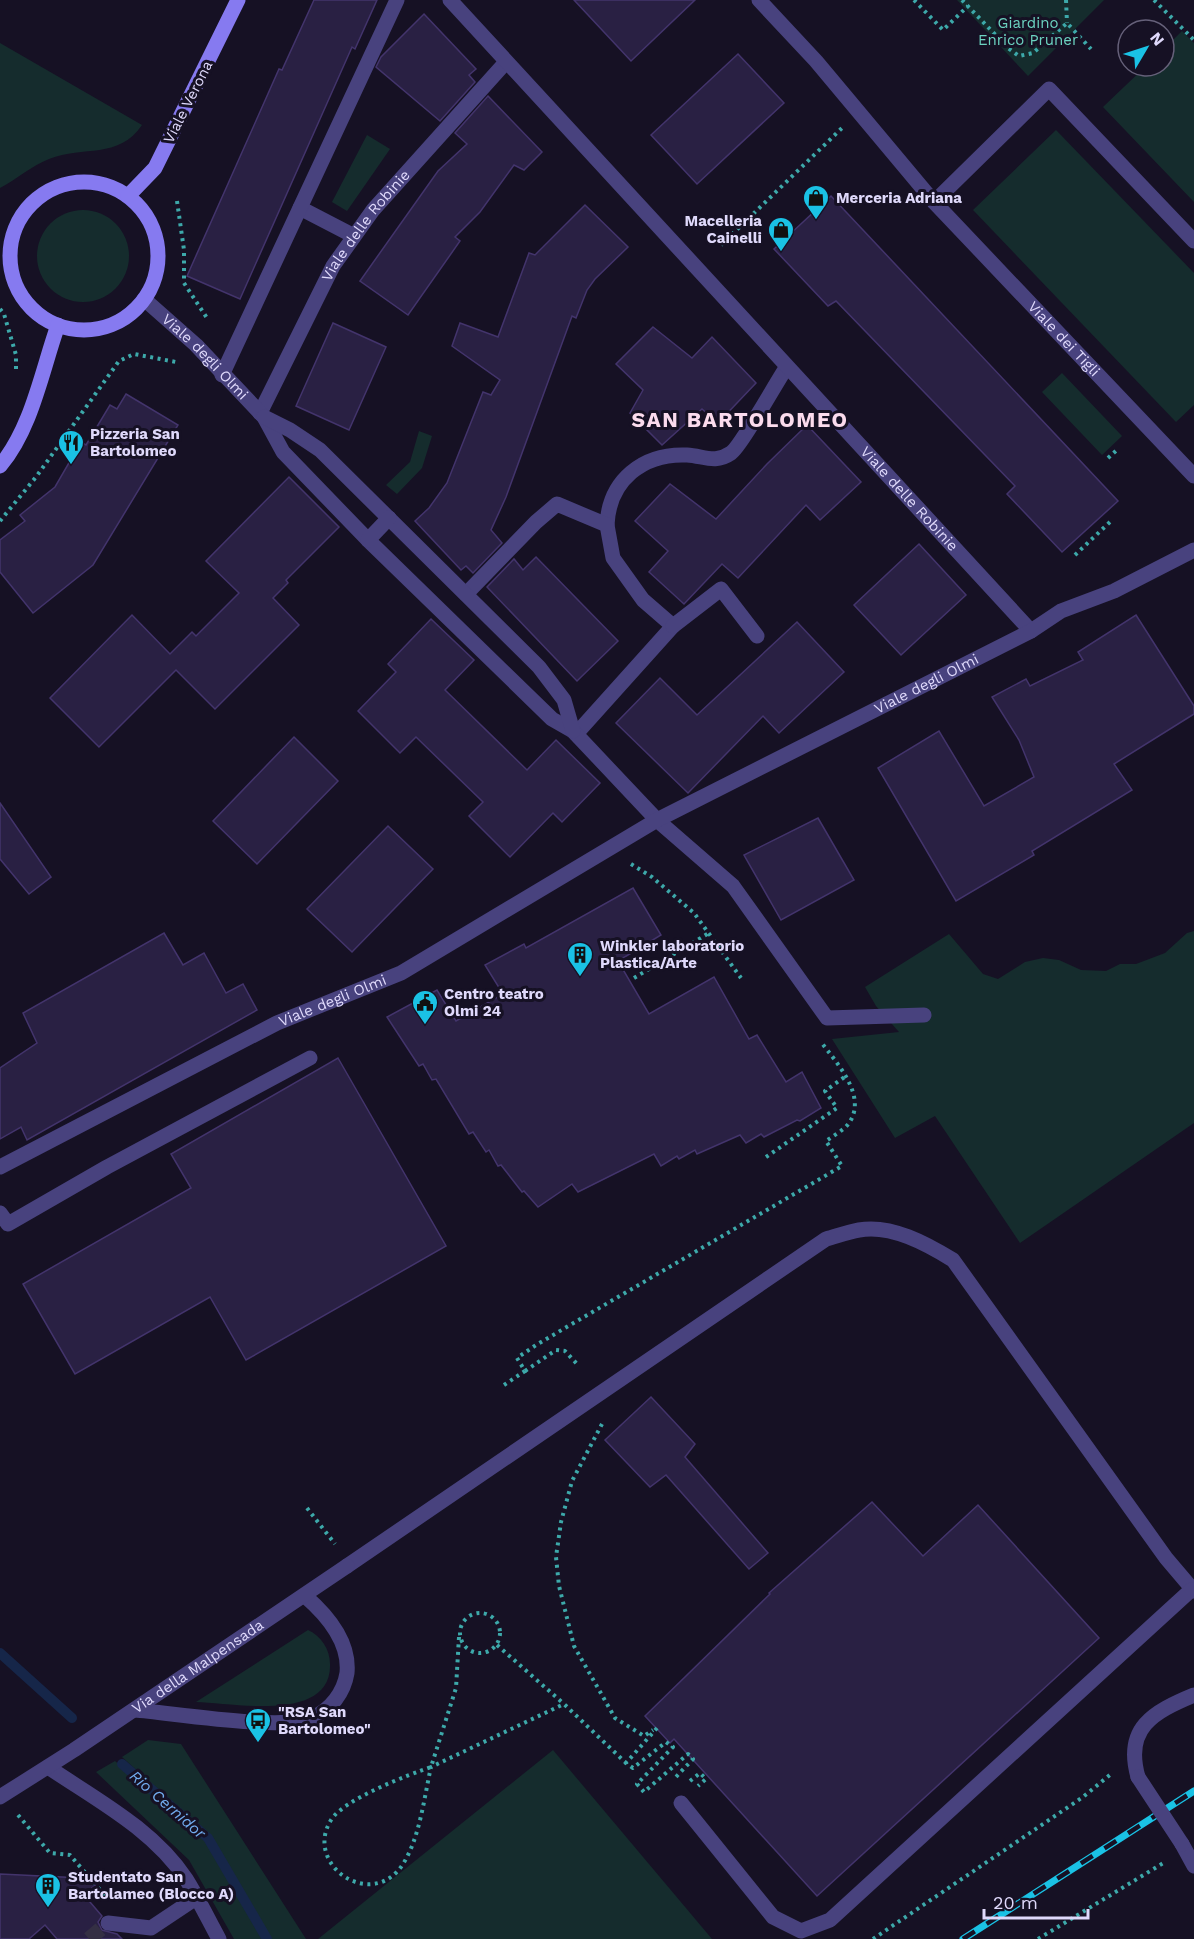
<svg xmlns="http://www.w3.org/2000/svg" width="1194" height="1939" font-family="'Work Sans',sans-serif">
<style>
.green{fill:#152c2d}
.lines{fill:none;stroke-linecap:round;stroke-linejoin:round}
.stream{stroke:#162649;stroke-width:10}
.building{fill:#292043;stroke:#43346c;stroke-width:1.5}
.street-tunnel{stroke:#342f44;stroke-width:15;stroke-dasharray:15 8;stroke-linecap:butt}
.path{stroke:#3da9aa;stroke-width:4;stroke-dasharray:3 4.5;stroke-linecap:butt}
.lane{stroke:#48427e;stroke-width:15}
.street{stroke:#48427e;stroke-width:15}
.secondary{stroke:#867af0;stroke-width:15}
.rail-casing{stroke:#1ac2e5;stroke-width:7}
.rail{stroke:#161124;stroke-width:4.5;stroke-dasharray:14;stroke-linecap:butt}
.street-bridge{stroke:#48427e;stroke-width:15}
.labels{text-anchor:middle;stroke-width:6;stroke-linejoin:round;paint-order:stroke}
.park-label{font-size:15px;fill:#6cd3c1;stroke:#161124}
.street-label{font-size:15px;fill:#dfd9fb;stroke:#161124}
.poi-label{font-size:15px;font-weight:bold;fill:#dfd9fb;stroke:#161124;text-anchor:start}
.water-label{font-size:16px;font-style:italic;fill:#72acef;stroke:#161124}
.district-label{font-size:21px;font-weight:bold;letter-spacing:1.5px;fill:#fbdbed;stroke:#161124}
</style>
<rect width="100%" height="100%" fill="#161124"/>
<!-- green -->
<g class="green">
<polygon points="957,0 1104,0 1028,76"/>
<polygon points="1182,31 1194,43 1194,202 1103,107 1146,66 1164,66 1164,49"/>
<path d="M 0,43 L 142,125 C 118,160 84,145 49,159 C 31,166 17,179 0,188 Z"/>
<polygon points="1056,130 1194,273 1194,405 1176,422 973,210"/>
<polygon points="367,135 390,149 347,211 332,202"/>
<circle cx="83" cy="256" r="46"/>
<polygon points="1062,373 1122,436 1102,455 1042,392"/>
<polygon points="419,431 432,436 422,468 397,494 386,485 410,462"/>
<polygon points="1194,931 1194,1123 1020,1243 935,1116 895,1138 832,1039 899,1032 876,1006 865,987 949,934 983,974 998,979 1025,962 1043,958 1059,960 1081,970 1106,971 1120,964 1136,964 1165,953 1187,933"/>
<path d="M 308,1630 C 321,1636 330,1649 330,1664 C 332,1723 233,1703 196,1702 Z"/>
<polygon points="148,1740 181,1744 306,1939 270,1939 210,1837 122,1757"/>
<polygon points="553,1750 712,1939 318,1939"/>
<polygon points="115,1761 205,1841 264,1939 234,1939 189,1860 96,1772"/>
</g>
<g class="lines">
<!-- stream -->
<g class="stream">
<polyline points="0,1653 72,1718"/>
<polyline points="122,1764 208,1838 267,1939"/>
</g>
</g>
<!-- building -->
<g class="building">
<polygon points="314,0 377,0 355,49 352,47 240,299 187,276 279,69 282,70"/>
<polygon points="574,0 695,0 631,61"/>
<polygon points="424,14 476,69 469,75 475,82 440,121 376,67 381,57"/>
<polygon points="738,54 784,103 697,184 651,135"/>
<polygon points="488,96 542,152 524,170 514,165 480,212 455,237 460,241 408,315 360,281 438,171 467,144 455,133"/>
<polygon points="831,196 1118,501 1062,552 1007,494 1015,486 836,301 828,306 774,249"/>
<polygon points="585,205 628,247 595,279 587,290 576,318 572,316 506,497 491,530 502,543 473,573 466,566 461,570 415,521 429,508 447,483 483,392 491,395 500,380 452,346 460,323 498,337 529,253 535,255"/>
<polygon points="333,323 386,347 349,430 296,406"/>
<polygon points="653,327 692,358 712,337 756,383 718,423 702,409 662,445 630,413 643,390 616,364"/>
<polygon points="126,394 178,425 93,565 33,613 0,572 0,540 25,521 20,515 55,487 81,442 86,445 110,405 117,409"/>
<polygon points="807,425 861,482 820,520 806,505 738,578 722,564 684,604 649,572 668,551 635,521 670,484 716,519 767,464"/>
<polygon points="289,477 339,527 286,580 288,583 273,598 299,625 215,709 176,670 99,747 50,698 132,615 170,654 192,632 196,636 239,593 206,561"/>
<polygon points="919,544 966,595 901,655 854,605"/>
<polygon points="536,557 618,641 577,681 487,587 514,559 523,570"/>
<polygon points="1136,615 1194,706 1194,714 1114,764 1132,790 1032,851 1034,855 956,901 878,768 939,731 984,806 1034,777 1019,740 992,697 1026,679 1030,686 1083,660 1078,652"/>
<polygon points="431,619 474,660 445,690 527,770 556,740 600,783 562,822 553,813 510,857 469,816 483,802 416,737 400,753 358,711 396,672 388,664"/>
<polygon points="797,622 844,672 779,733 763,716 688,793 616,723 660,678 697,715"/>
<polygon points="294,737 338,781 257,864 213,821"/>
<polygon points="0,803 51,877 29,894 0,859"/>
<polygon points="818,818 854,880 781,920 744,855"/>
<polygon points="388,826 433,869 352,952 307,909"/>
<polygon points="633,888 661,935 618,961 649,1014 714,977 749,1039 757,1035 786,1082 802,1072 821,1108 800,1121 797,1120 764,1137 761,1134 746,1143 740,1135 697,1154 695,1150 679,1159 677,1156 661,1166 654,1154 578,1192 572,1184 538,1207 524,1191 522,1192 501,1165 498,1166 489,1150 486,1152 473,1132 469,1134 436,1079 432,1080 423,1064 419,1066 387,1017 437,990 456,1021 503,994 485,965 524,944 526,948"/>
<polygon points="164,933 183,965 204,953 226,993 243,984 257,1010 27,1140 21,1127 0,1139 0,1068 37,1043 23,1013"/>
<polygon points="338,1058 446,1246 246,1360 210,1297 75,1374 23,1284 191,1188 171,1154"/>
<polygon points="651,1397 695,1444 685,1457 768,1553 749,1569 666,1475 650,1487 605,1440"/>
<polygon points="872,1502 923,1556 978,1505 1099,1638 817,1896 674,1739 670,1743 645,1716 770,1594 769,1593"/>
<polygon points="0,1874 102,1879 84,1895 102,1916 98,1922 102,1930 117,1934 122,1939 57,1939 45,1925 29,1939 0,1939"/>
</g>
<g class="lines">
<!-- street-tunnel -->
<polyline class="street-tunnel" points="89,1939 108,1923"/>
<!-- path -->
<g class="path">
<polyline points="914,0 943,30 968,6"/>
<polyline points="962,0 1008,48 1019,56 1033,53 1067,23 1091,49"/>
<polyline points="1066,0 1067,23"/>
<polyline points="1154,0 1194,40"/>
<polyline points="177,201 184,250 184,283 207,318"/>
<polyline points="721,245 842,128"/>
<polyline points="0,309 4,314 16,355 16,369"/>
<polyline points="1108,458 1119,448"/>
<polyline points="0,521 36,477 119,361 134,354 176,362"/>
<polyline points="1075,555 1111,521"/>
<polyline points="631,864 652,877 694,913 741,978"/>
<polyline points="634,978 709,933"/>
<polyline points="766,1157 837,1108 825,1091 846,1076"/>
<polyline points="525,1371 556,1350 565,1351 577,1364"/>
<path d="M 504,1385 L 525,1371 L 517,1358 L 536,1345 L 842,1166 L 826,1141 C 833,1136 844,1130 849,1123 C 868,1096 836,1062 821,1042"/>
<polyline points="602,1424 572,1481 561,1522 556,1557 559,1586 574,1646 615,1718 644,1736 653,1730"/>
<polyline points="307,1508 335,1544"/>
<circle cx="480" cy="1633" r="20"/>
<path d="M 459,1637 L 456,1688 L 431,1767 C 408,1775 344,1799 331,1820 C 303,1865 372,1912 403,1864 C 420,1837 424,1798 431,1767 L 564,1704 L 626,1763"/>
<polyline points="497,1645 564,1704"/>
<polyline points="657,1728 626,1763 633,1768 666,1742 673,1747 637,1784 644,1792 688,1754 693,1759 674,1779"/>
<polyline points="690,1781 700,1773 706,1779 698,1786"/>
<polyline points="18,1815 50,1853 70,1855 107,1898"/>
<polyline points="873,1939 1083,1797 1111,1774"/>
<polyline points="1038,1939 1165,1862"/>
</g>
<!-- lane -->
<g class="lane">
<polyline points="934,202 1049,89 1194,241"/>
<polyline points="300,208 354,236"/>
<polyline points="222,375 397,0"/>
<path id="s1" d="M 260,413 L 333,266 L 373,210 L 506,62"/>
<path d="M 607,525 C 609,480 643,453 687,455 C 704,456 715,464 731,453 C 741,446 776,383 786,368"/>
<polyline points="466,594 536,522 557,504 607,525 613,558 643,600 673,626 576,734"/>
<polyline points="673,626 721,589 757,636"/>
<polyline points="657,820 733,886 827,1018 924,1015"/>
<polyline points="0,1213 8,1224 107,1167 310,1058"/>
<path d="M 347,1566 L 826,1239 C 837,1236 848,1232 859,1230 C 891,1224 927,1244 953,1260 L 1166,1558 L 1194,1591"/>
<path d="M 135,1710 C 173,1713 281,1731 312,1718 C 331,1710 344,1692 347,1673 C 350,1641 327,1615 305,1596"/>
<path d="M 48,1767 C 95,1799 153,1829 186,1879 C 198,1898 208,1919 219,1939"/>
<polyline points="681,1803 773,1917 801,1931 830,1920 1191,1590"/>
</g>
<!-- street -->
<g class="street">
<path id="s2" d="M 450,0 L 1031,631"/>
<path id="s3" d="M 759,0 L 816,61 L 934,202 L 1194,476"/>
<path id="s4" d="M 144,299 L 196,345 L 264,417 L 283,452 L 368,540 L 552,719 L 573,731 L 657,820"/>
<polyline points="264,417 290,430 320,450 539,667 564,700 573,731"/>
<polyline points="368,540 389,518"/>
<path id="s5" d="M 0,1167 L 277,1023 L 401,973 L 657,820 L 1031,631 L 1061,611 L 1114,591 L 1194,550"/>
<path d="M 1138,1777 C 1124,1728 1153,1712 1194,1695"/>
<path id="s6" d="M 0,1797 L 74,1750 L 347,1566"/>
<polyline points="1182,1844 1194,1866"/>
<polyline points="108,1923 151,1928 196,1898"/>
</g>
<!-- secondary -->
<g class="secondary">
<circle cx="84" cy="256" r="74"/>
<polyline points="128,196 155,168 238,0"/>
<path d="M 0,466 C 32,428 42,370 58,325"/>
</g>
<defs>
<polyline id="rail" points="963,1939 1194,1791"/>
</defs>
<!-- rail casing -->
<use href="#rail" class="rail-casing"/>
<!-- rail -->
<use href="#rail" class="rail"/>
<!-- street-bridge -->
<polyline class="street-bridge" points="1138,1777 1182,1844"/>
</g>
<!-- icons -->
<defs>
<symbol id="shop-pin" viewBox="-11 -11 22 30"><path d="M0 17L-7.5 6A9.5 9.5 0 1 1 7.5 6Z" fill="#1ac2e5" stroke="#161124"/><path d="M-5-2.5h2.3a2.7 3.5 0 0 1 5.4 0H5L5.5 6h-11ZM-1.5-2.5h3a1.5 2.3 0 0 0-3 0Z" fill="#111"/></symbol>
<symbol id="restaurant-pin" viewBox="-11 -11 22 30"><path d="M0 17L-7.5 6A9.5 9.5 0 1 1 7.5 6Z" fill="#1ac2e5" stroke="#161124"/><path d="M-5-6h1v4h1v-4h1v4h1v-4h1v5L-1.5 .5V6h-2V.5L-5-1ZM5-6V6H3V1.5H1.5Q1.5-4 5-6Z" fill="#111"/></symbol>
<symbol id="building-pin" viewBox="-11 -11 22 30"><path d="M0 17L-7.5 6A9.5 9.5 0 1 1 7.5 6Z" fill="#1ac2e5" stroke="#161124"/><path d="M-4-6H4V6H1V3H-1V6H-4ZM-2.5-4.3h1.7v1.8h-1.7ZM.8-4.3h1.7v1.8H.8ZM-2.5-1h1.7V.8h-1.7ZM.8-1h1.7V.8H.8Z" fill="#111"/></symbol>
<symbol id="civic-pin" viewBox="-11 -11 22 30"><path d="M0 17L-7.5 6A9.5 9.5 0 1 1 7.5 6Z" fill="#1ac2e5" stroke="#161124"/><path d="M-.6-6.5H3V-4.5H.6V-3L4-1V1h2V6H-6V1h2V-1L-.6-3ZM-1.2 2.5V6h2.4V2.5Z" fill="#111"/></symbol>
<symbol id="bus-pin" viewBox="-11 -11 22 30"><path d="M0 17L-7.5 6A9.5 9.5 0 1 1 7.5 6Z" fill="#1ac2e5" stroke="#161124"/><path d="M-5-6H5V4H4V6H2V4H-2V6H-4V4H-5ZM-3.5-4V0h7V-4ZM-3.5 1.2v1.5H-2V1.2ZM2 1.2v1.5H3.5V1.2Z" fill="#111"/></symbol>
</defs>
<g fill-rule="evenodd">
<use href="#shop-pin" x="801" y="183" width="30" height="40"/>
<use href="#shop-pin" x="766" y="215" width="30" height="40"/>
<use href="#restaurant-pin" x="56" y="428" width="30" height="40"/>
<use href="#building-pin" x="565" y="940" width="30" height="40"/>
<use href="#civic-pin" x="410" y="988" width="30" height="40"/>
<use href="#bus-pin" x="243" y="1706" width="30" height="40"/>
<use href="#building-pin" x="33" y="1871" width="30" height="40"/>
</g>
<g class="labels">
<!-- park labels -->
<g class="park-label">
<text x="1028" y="28">Giardino<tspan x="1028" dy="17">Enrico Pruner</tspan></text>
</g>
<!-- street labels -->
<g class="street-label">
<text transform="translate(188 102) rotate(-63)" y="5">Viale Verona</text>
<text dy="5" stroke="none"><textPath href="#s1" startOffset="216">Viale delle Robinie</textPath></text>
<text dy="5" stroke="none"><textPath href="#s3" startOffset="456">Viale dei Tigli</textPath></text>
<text dy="5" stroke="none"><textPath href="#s4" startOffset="84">Viale degli Olmi</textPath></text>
<text dy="5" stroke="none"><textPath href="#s2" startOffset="678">Viale delle Robinie</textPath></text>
<text dy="5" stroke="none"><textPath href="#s5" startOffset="1046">Viale degli Olmi</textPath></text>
<text dy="5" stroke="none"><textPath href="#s5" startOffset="372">Viale degli Olmi</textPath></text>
<text dy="5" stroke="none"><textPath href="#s6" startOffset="237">Via della Malpensada</textPath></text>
</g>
<!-- poi labels -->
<g class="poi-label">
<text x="836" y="203">Merceria Adriana</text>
<text x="762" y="226" text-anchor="end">Macelleria<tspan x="762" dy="17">Cainelli</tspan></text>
<text x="90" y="439">Pizzeria San<tspan x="90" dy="17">Bartolomeo</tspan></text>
<text x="600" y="951">Winkler laboratorio<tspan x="600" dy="17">Plastica/Arte</tspan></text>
<text x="444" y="999">Centro teatro<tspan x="444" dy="17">Olmi 24</tspan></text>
<text x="278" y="1717">"RSA San<tspan x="278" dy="17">Bartolomeo"</tspan></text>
<text x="68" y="1882">Studentato San<tspan x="68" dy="17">Bartolameo (Blocco A)</tspan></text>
</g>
<!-- water labels -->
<g class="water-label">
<text transform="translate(168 1804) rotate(41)" y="6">Rio Cernidor</text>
</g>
<!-- district labels -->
<g class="district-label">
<text x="740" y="427">SAN BARTOLOMEO</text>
</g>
</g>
<!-- north arrow -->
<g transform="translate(1146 48) rotate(51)"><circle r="28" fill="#161124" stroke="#66617a" stroke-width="1.5"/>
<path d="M0-4.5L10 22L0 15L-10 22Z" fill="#1ac2e5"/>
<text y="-9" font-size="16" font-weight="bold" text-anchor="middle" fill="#dfd9fb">N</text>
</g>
<!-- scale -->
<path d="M984 1909v9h104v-9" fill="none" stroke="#dfd9fb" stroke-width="3"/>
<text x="993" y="1909" font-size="18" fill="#dfd9fb" stroke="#161124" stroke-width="4.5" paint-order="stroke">20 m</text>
</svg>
